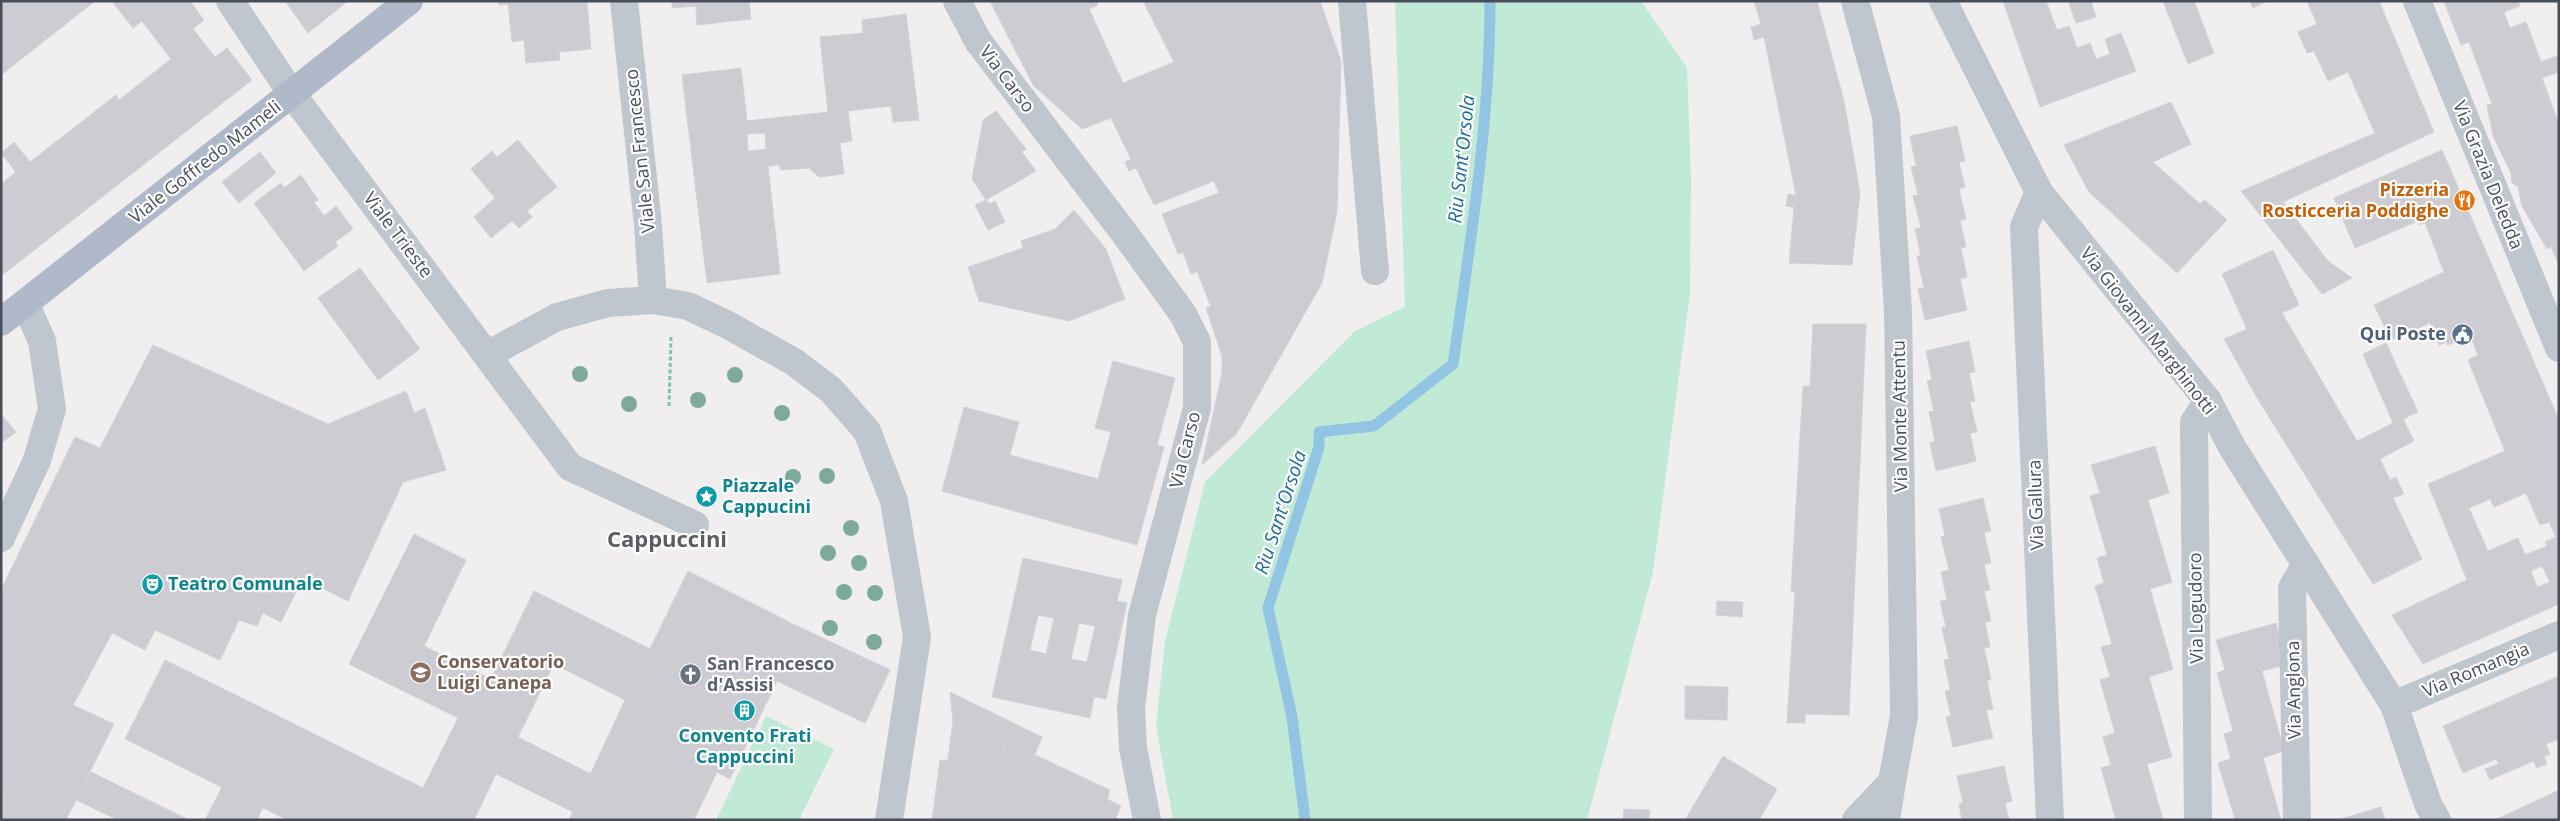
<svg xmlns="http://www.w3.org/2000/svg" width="2560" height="821" font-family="'Open Sans',sans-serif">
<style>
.green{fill:#c0ead6}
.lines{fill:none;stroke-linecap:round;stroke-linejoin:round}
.stream{stroke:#91c5e3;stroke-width:11}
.building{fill:#ccccd2;stroke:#d2d3d8;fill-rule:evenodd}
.minor-tunnel{stroke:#ceced0;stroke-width:28;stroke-dasharray:28 14;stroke-linecap:butt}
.path{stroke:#7bc4ab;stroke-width:3;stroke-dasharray:4 2.5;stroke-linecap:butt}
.minor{stroke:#c0c6ce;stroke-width:28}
.major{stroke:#b0b9ca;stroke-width:28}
.tree{fill:#7eaa9a}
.labels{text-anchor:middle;stroke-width:4.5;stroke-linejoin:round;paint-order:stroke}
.street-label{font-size:18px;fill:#484e59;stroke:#fff}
.food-label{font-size:18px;font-weight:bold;fill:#c56008;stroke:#fff;text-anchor:end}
.service-label{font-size:18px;font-weight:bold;fill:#4e5e75;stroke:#fff;text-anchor:end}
.culture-label{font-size:18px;font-weight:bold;fill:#0d838f;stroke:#fff;text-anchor:start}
.education-label{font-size:18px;font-weight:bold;fill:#785e54;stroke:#fff;text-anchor:start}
.worship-label{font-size:18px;font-weight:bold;fill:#5b616d;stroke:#fff;text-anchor:start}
.water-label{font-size:19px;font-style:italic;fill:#1a6b9a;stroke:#fff}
.district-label{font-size:22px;font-weight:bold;fill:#5b5d62;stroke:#fff}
</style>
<rect width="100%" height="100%" fill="#f0eeee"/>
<!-- green -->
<g class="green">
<polygon points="1395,1 1641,1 1687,68 1691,180 1690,293 1653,572 1587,820 1173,820 1156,726 1165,641 1205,482 1355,331 1405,307"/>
<polygon points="766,716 834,749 799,820 716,820"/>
</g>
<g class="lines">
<!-- stream -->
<path class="stream" d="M 1305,820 L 1292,717 L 1268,608 L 1319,447 L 1319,432 L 1374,426 L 1453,364 C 1470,244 1490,122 1490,1"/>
</g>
<!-- building -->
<g class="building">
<polygon points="1,1 95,1 1,75"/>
<polygon points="112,1 190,1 204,20 193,29 215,57 227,48 252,80 1,276 1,184 16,172 1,153 14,142 30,162 116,95 119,100 171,59 142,21 133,28"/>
<polygon points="285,1 348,1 308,33"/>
<polygon points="499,1 587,1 591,49 559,52 560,60 526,63 524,40 512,42 508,4 499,5"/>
<polygon points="672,1 749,1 751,19 697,25 696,6 672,8"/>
<polygon points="990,1 1096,1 1098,5 1089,9 1123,83 1174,62 1143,1 1218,1 1232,34 1253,24 1261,41 1288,26 1334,116 1263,155 1243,171 1230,188 1245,229 1307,205 1316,230 1306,234 1310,243 1305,256 1293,260 1299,275 1261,324 1239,307 1236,297 1211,307 1197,271 1191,274 1183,252 1178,254 1162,214 1219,193 1214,181 1154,205 1136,168 1129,171 1125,162 1131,159 1111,118 1082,129 1033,85"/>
<polygon points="1218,1 1320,1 1341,61 1337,212 1322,283 1237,433 1202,465 1222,373 1222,356 1206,308 1236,297 1239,307 1261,324 1299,275 1293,260 1305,256 1310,243 1306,234 1316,230 1307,205 1245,229 1230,188 1243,171 1263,155 1334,116 1288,26 1261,41 1253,24 1232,34"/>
<polygon points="1754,1 1817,1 1844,101 1860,193 1852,265 1789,263 1794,207 1786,206 1788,194 1796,195 1764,37 1754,40 1751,27 1761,24"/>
<polygon points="2003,1 2046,1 2057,30 2069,26 2077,48 2090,43 2096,59 2110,54 2105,39 2121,33 2136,71 2040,107"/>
<polygon points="2075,1 2091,1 2096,17 2076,23 2069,3"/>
<polygon points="2163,1 2194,1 2214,53 2188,64"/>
<polygon points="2250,1 2267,1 2253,8"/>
<polygon points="2307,1 2379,1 2434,132 2283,202 2328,261 2352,278 2322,294 2241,191 2375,133 2348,72 2328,81 2314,51 2307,53 2298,32 2317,24"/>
<polygon points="2444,1 2518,1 2520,6 2504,12 2510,28 2526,22 2541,62 2559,55 2559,72 2542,78 2559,124 2559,265 2551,247 2547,249 2522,206 2518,187 2512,183 2511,173 2493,136 2487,105 2492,104 2469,42 2461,45"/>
<path d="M 906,14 L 919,120 L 893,122 L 891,106 L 848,111 L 852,141 L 840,143 L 844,174 L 819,177 L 809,168 L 781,170 L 779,165 L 768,166 L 780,274 L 707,283 L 682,75 L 741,68 L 747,121 L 828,112 L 820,37 L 863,33 L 862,20 ZM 765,133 L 766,149 L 748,151 L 747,134 Z"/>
<polygon points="2171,102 2191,144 2153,162 2200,204 2205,200 2227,220 2177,273 2089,192 2064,145"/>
<polygon points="996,111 1026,149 1022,152 1036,171 986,200 972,179 983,120"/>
<polygon points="1957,126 1965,161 1959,162 1965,187 1959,189 1966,219 1960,221 1966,247 1961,248 1967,277 1960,279 1967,310 1925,320 1918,289 1924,288 1917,256 1921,256 1915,229 1921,228 1913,196 1918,195 1911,167 1916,166 1910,136"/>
<polygon points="518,140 557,187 527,211 532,217 519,228 512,221 491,238 474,217 495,198 471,169 492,151 497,157"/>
<path d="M 2442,150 L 2559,420 L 2559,604 L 2423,664 L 2392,615 L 2467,580 L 2428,484 L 2505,451 L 2468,360 L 2478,355 L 2470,335 L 2448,345 L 2447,342 L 2439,345 L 2430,323 L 2391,340 L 2374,305 L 2444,272 L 2425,223 L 2420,225 L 2418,221 L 2355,248 L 2334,198 ZM 2526,493 L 2540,525 L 2549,522 L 2556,537 L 2545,542 L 2547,546 L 2525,555 L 2518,538 L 2488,551 L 2469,508 L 2490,499 L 2494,507 ZM 2542,566 L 2550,582 L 2537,587 L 2531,571 Z"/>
<polygon points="260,152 276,173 239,203 222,182"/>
<polygon points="301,175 318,200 314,202 324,216 336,206 353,229 335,242 338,246 304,271 254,203 281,183 284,188"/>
<polygon points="986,200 990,204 995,201 1005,222 988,230 975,205"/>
<polygon points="1074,210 1106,249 1125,299 1069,321 979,301 968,267 1023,248 1021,241 1055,229"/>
<polygon points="2273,250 2299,305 2282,313 2357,441 2393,423 2363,354 2386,343 2418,412 2403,419 2414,441 2380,459 2390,480 2396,477 2404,494 2393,498 2422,559 2373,584 2259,401 2224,339 2247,329 2222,274"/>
<polygon points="360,268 420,349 378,380 318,298"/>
<polygon points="1813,324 1866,324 1849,715 1805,714 1805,723 1787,723 1795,592 1791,591 1803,386 1810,386"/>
<polygon points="1969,341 1975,372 1969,373 1975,401 1970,402 1977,432 1970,433 1976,461 1936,471 1930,443 1935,441 1929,412 1934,411 1927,381 1932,380 1926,351"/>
<polygon points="153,345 328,424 406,391 414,413 425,408 446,470 403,482 348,601 303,578 281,622 263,613 257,626 239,620 220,660 155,630 145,650 112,633 73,705 114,724 66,820 1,820 1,590 75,437 100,448"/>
<polygon points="1113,361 1175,378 1157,445 1164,447 1137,545 942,491 964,407 1019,422 1010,455 1098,479 1111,432 1095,428"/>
<polygon points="1,414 16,432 1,443"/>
<polygon points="2155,446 2169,493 2148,500 2172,582 2150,589 2173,669 2149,677 2172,757 2147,764 2163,820 2116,820 2101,768 2111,765 2103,737 2115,733 2100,680 2110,677 2101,647 2112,644 2095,586 2104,583 2097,558 2107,555 2090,496 2100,493 2091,465"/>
<polygon points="1983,498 1991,531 1984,533 1991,563 1984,565 1990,590 1984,591 1991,621 1985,622 1990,647 1984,648 1991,679 1987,681 1993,709 1986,710 1993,738 1953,747 1946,717 1951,716 1945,691 1950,690 1944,660 1949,659 1942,628 1946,627 1940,601 1947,600 1941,572 1949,570 1941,537 1945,536 1939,509"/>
<polygon points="414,534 466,560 424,646 491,679 534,591 650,649 625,700 554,664 518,737 591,774 573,812 496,774 474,820 287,820 125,739 165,660 423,788 458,718 349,664"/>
<path d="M 1023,558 L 1122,580 L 1117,601 L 1127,603 L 1106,699 L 1094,697 L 1090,718 L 992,697 ZM 1038,615 L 1054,618 L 1046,654 L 1030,650 ZM 1079,623 L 1095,626 L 1087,662 L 1071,659 Z"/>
<polygon points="688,571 774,614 712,742 625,700"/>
<polygon points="1717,601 1743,602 1742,617 1716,615"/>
<polygon points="774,614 791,623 782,642 764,633"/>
<polygon points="791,623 890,670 865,723 777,681 730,779 717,772 694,820 569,820 625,700 712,742 764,633 782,642"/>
<polygon points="2276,623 2288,664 2262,671 2284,751 2263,758 2281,820 2232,820 2235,819 2218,763 2231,759 2224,734 2233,731 2217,673 2225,670 2216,640"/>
<polygon points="2559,676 2559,739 2546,744 2550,754 2544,757 2547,764 2537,768 2533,761 2490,780 2485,769 2499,764 2496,759 2463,773 2443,726"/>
<polygon points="1685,686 1728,687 1727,720 1685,719"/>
<polygon points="950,692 1042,737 1028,772 1001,766 1004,744 953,721"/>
<polygon points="953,721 1004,744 1001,766 1028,772 1035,755 1110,790 1107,799 1121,806 1115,820 932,820 940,760 948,760"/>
<polygon points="1723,756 1777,789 1759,820 1685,820"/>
<polygon points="2004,766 2012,801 2005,803 2009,820 1962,820 1959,804 1963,803 1957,776"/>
<polygon points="91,772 189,820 118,820 76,800"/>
<polygon points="222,787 263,807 257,820 205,820"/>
<polygon points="2557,791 2559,820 2495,820"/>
<polygon points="2381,807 2385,820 2337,820"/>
<polygon points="1624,809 1650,810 1649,820 1623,820"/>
</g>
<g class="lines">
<!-- minor-tunnel -->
<polyline class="minor-tunnel" points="1,792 21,820"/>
<!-- path -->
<polyline class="path" points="669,406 671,337"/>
<!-- minor -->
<g class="minor">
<polyline points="230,1 292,94 570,467 695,525"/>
<polyline points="624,1 648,225 653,300"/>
<polyline points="957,1 978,41 1125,234 1183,314 1197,342 1197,408 1142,615 1131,708 1133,748 1147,820"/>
<polyline points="1352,1 1375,271"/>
<polyline points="1855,1 1886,116 1898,311 1904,716 1892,782 1856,820"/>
<polyline points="1943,1 2039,192 2208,401 2232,447 2394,705 2428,804 2437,820"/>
<polyline points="2417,1 2559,348"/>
<polyline points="2039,192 2024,227 2050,820"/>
<polyline points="487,355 557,317 608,303 653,300 688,306 728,325 794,362 831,390 867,431 894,501 917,637 889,820"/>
<polyline points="1,538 37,460 52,409 42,341 25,303"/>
<polyline points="2394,705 2559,635"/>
<polyline points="1886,820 1892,782"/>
<polyline points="2198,820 2194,422 2208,401"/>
<polyline points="2297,820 2292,588 2306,564"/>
</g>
<!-- major -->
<polyline class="major" points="1,322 409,1"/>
</g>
<!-- trees -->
<g class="tree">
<circle cx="580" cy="374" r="8"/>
<circle cx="735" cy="375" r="8"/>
<circle cx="698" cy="400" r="8"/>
<circle cx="629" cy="404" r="8"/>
<circle cx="782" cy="413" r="8"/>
<circle cx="827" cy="476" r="8"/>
<circle cx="793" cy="477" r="8"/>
<circle cx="851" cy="528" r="8"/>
<circle cx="828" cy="553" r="8"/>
<circle cx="859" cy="563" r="8"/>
<circle cx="844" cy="592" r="8"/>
<circle cx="875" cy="593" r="8"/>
<circle cx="830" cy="628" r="8"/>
<circle cx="874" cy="642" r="8"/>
</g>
<!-- icons -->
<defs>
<symbol id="restaurant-disc" viewBox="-11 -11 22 22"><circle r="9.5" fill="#e8710a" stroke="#fff"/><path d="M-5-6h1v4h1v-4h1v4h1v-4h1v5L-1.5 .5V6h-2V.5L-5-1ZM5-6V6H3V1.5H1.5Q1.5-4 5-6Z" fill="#fff"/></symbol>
<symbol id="civic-disc" viewBox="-11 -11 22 22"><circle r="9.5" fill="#5c6f8a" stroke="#fff"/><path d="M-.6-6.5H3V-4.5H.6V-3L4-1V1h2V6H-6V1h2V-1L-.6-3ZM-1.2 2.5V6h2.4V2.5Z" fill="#fff"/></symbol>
<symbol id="sight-disc" viewBox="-11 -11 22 22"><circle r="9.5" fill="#0f9aa8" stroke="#fff"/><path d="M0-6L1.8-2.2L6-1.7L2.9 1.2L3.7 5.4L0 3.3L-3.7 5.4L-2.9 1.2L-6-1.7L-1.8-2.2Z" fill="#fff"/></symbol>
<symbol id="theatre-disc" viewBox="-11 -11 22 22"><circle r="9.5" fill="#0f9aa8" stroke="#fff"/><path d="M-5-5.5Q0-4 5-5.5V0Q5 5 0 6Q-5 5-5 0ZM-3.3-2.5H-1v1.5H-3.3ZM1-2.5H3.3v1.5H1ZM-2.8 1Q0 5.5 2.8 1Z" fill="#fff"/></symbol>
<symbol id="university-disc" viewBox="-11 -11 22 22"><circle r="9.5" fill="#8d6e63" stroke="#fff"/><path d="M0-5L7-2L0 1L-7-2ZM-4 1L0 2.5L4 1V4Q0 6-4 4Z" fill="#fff"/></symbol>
<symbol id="church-disc" viewBox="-11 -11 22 22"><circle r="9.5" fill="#6b7280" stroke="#fff"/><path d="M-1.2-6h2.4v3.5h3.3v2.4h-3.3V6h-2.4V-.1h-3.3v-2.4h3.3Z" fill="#fff"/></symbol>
<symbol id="building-disc" viewBox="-11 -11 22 22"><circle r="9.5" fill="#0f9aa8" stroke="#fff"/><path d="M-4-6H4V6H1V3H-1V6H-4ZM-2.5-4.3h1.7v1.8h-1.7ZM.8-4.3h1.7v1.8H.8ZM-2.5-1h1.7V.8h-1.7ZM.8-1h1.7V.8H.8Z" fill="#fff"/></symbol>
</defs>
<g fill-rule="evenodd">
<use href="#restaurant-disc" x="2452" y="188" width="25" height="25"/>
<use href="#civic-disc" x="2450" y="322" width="25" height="25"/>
<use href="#sight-disc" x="694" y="484" width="25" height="25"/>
<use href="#theatre-disc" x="140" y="572" width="25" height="25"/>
<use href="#university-disc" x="408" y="660" width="25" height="25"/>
<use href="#church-disc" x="678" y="662" width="25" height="25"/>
<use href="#building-disc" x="732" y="698" width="25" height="25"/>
</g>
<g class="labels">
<!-- street labels -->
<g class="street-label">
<text transform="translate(1007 79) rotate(53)" y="6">Via Carso</text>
<text transform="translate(640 151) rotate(-96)" y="6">Viale San Francesco</text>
<text transform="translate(205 162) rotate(-38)" y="6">Viale Goffredo Mameli</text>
<text transform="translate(2488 175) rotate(68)" y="6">Via Grazia Deledda</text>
<text transform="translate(398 235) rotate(53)" y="6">Viale Trieste</text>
<text transform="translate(2148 331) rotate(52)" y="6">Via Giovanni Marghinotti</text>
<text transform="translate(1900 416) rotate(-91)" y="6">Via Monte Attentu</text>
<text transform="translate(1185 450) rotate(-76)" y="6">Via Carso</text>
<text transform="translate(2036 505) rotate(-92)" y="6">Via Gallura</text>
<text transform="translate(2196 608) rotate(-91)" y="6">Via Logudoro</text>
<text transform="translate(2476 670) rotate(-23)" y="6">Via Romangia</text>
<text transform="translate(2294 690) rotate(-91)" y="6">Via Anglona</text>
</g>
<!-- food labels -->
<g class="food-label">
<text x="2449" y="196">Pizzeria<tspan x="2449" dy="21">Rosticceria Poddighe</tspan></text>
</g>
<!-- service labels -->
<g class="service-label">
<text x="2446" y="340">Qui Poste</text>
</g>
<!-- culture labels -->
<g class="culture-label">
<text x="722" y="492">Piazzale<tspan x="722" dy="21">Cappucini</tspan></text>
<text x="168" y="590">Teatro Comunale</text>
<text x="745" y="742" text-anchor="middle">Convento Frati<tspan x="745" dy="21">Cappuccini</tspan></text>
</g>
<!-- education labels -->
<g class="education-label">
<text x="437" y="668">Conservatorio<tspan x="437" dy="21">Luigi Canepa</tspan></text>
</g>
<!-- worship labels -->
<g class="worship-label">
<text x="707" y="670">San Francesco<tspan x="707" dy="21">d'Assisi</tspan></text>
</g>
<!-- water labels -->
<g class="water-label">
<text transform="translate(1461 159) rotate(-84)" y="7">Riu Sant'Orsola</text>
<text transform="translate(1280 512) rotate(-72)" y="7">Riu Sant'Orsola</text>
</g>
<!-- district labels -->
<g class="district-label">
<text x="667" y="547">Cappuccini</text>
</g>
</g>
<!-- border -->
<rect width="2560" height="821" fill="none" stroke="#484e59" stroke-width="5"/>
</svg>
